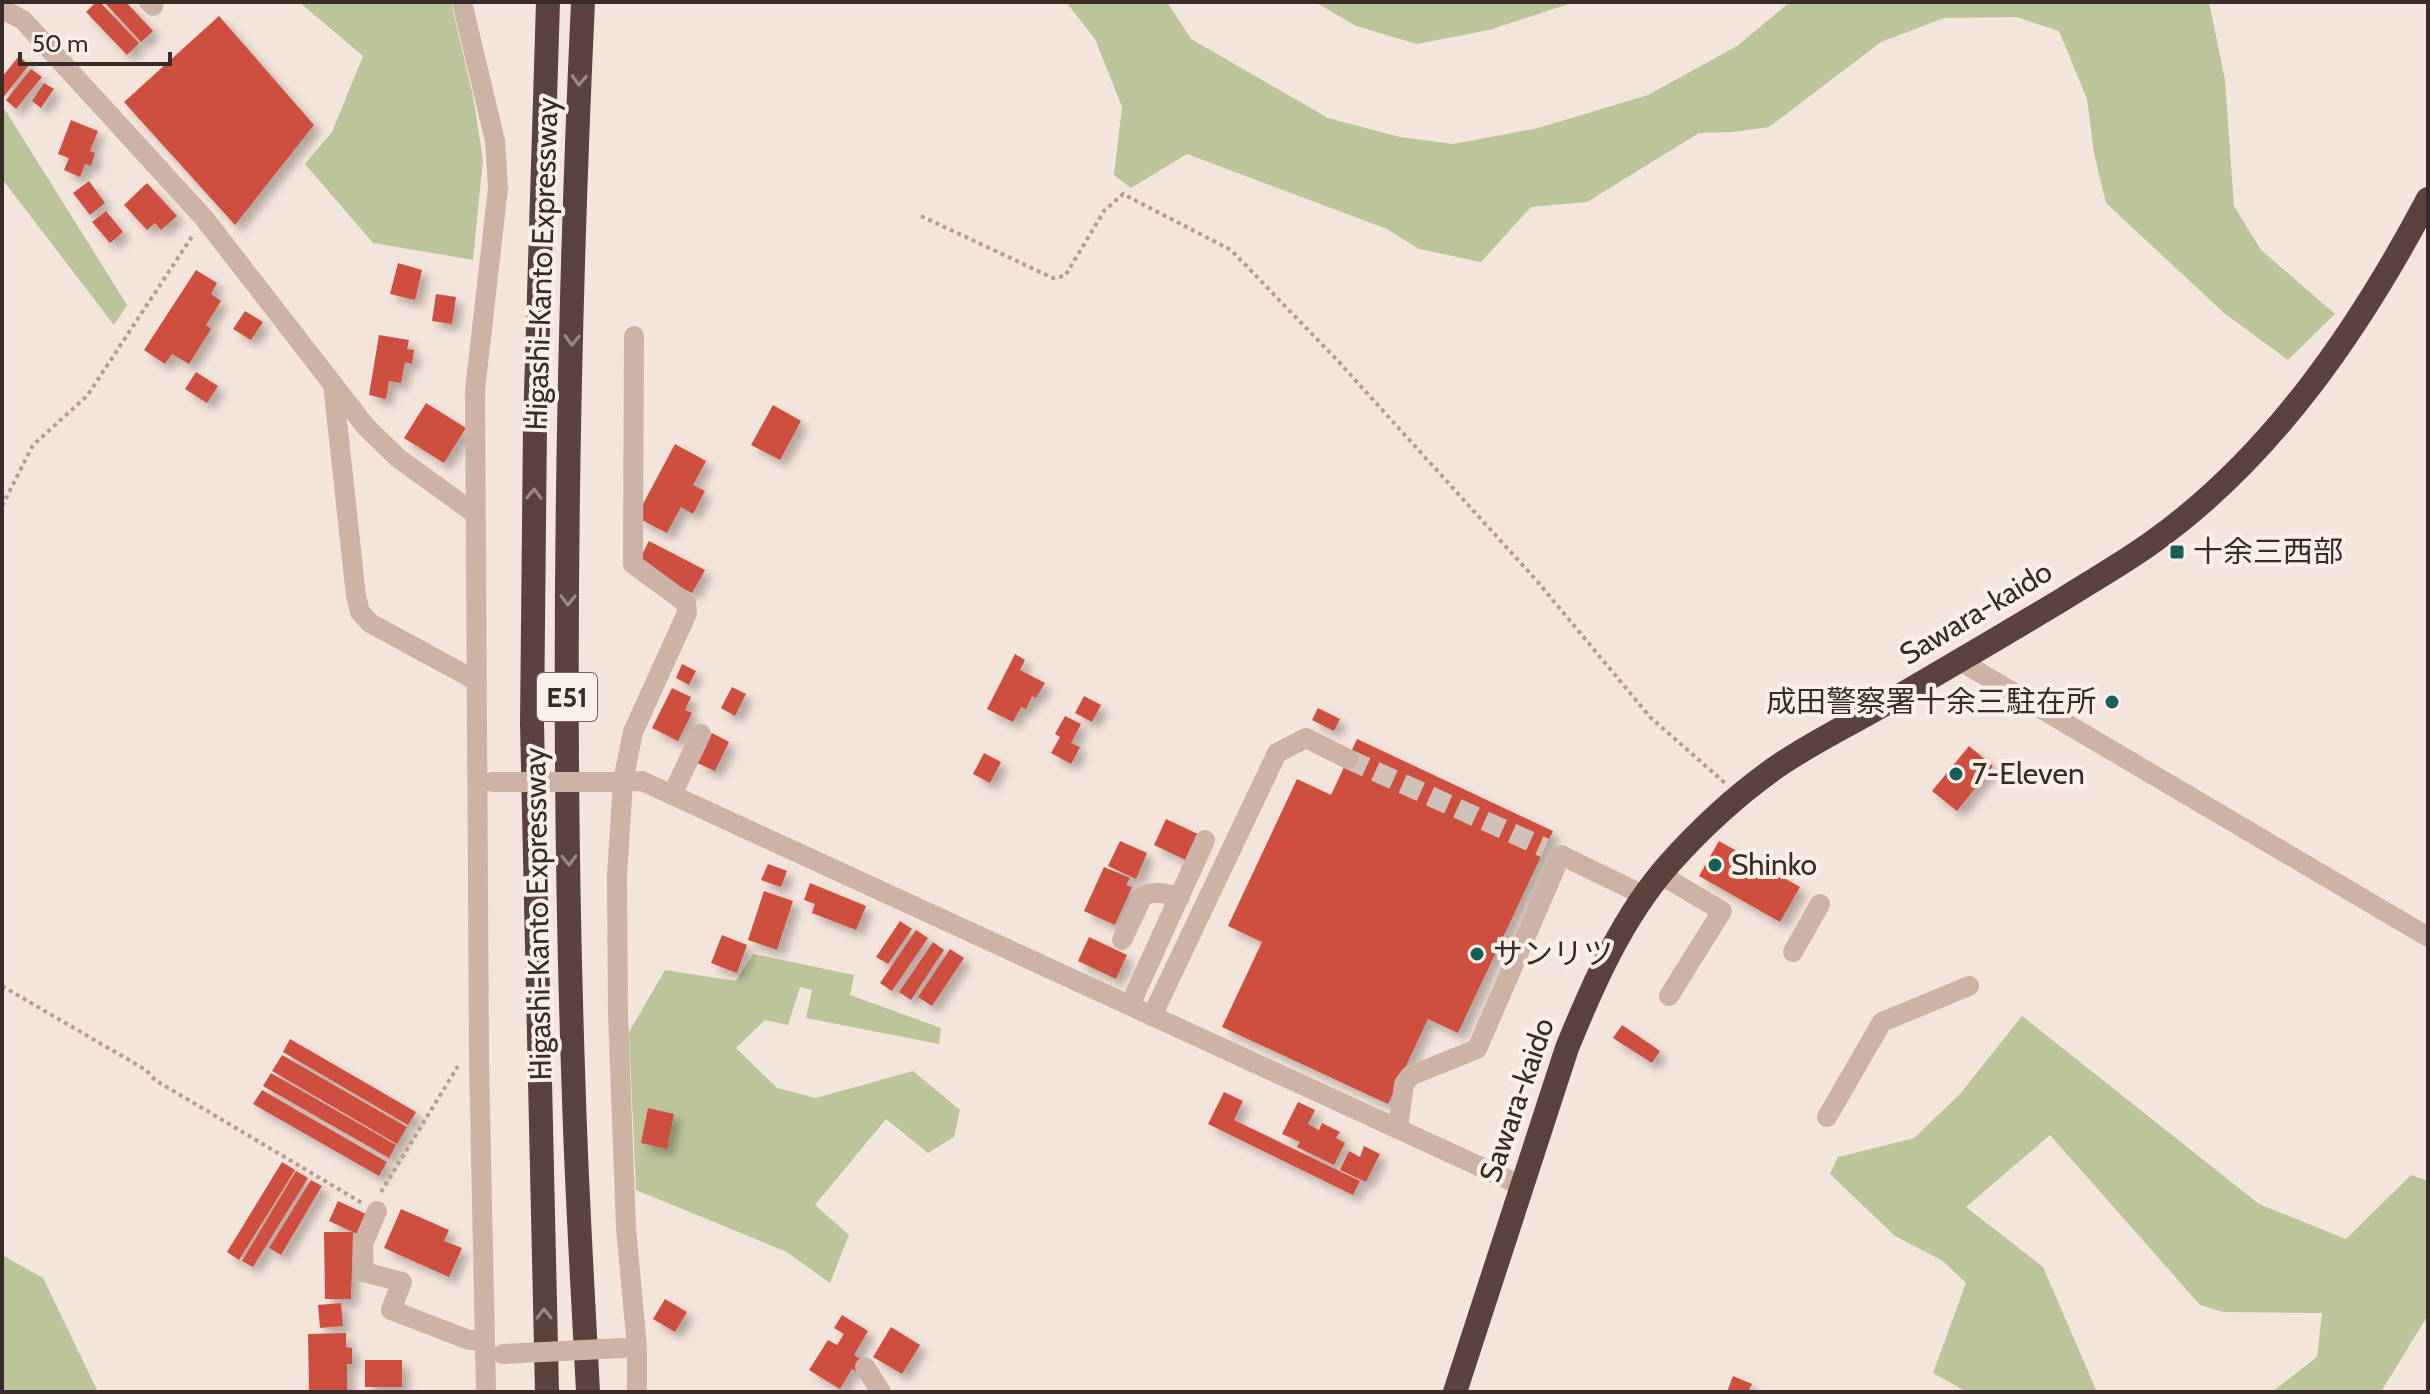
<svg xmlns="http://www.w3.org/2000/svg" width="2430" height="1394" font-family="Cabin,'Noto Sans JP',sans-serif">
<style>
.green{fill:#bcc49a}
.building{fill:#ce4f3f;filter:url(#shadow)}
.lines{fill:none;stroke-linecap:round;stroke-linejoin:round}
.minor-tunnel{stroke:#cfc0b8;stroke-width:20;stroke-dasharray:20 10;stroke-linecap:butt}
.path{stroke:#b99d90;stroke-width:4;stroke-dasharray:4 4;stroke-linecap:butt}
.minor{stroke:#cdb3a6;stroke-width:20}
.highway{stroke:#5a433e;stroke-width:24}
.minor-bridge{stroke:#cdb3a6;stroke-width:20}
.oneway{stroke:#9a8882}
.poi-dot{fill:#1a5d59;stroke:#fbf0e8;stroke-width:3}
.labels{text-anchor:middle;stroke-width:8;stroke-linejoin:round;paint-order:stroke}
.shield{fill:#fbf0e8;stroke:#736662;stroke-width:2}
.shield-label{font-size:28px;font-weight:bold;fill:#392b28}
.street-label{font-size:30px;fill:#392b28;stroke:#fbf0e8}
.poi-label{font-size:30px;fill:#392b28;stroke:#fbf0e8;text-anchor:start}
</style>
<defs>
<filter id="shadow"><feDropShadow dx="7" dy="7" stdDeviation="4" flood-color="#0004"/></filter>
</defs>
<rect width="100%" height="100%" fill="#f4e5dc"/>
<!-- green -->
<g class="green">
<polygon points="299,2 451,2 473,96 483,160 473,260 373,243 305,164 332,132 363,56"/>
<polygon points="1066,2 1167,2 1191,39 1328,118 1400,137 1453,144 1538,128 1648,95 1737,46 1790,2 2209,2 2225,80 2234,206 2261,250 2335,314 2288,360 2224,313 2106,203 2094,153 2087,99 2059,31 2016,17 1944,18 1881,42 1769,127 1734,132 1699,133 1587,202 1531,207 1481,262 1419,249 1387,229 1187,154 1131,188 1114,175 1122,107 1095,39"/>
<polygon points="1315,2 1575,2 1489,30 1417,44 1356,26"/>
<polygon points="2,105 127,305 114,325 2,179"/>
<polygon points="753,954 854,975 850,995 941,1028 939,1044 806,1018 812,990 800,987 788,1025 765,1020 736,1048 777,1088 816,1098 913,1071 960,1110 954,1137 928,1153 886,1119 815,1205 849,1235 830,1283 787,1252 636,1190 629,1032 665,970 736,981"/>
<polygon points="2022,1016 2259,1204 2346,1239 2411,1175 2428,1181 2428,1315 2381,1392 2272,1392 2317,1357 2322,1313 2223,1312 2200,1305 2050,1135 1966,1207 2043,1267 2097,1392 1967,1392 1933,1373 1966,1283 1943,1261 1895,1236 1830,1174 1838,1157 1914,1138 1960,1094"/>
<polygon points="2,1255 43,1278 98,1392 2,1392"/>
</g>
<!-- building -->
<g class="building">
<polygon points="96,2 100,2 139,43 127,55 86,12"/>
<polygon points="104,2 126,2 153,31 141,42"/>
<polygon points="219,16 314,125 235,225 124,102"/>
<polygon points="19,56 29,65 2,99 2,77"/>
<polygon points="31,69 42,77 16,109 6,100"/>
<polygon points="44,83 54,89 41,108 32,101"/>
<polygon points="71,120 98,131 90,151 95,153 91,166 85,164 80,177 64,170 69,158 58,154"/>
<polygon points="89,181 105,203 90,215 73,193"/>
<polygon points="147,183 177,216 161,230 155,223 147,230 124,205"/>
<polygon points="106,211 123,232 110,243 92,222"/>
<polygon points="398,263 422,270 415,300 390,294"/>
<polygon points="196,270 217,283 211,294 221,301 206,325 211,329 189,364 172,354 165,364 144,350"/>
<polygon points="436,294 456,297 452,324 432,321"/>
<polygon points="245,311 263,322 251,340 233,329"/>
<polygon points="379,335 409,340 407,349 414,350 412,364 405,362 401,383 389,381 386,399 369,395"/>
<polygon points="196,372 218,386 207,403 185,389"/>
<polygon points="426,403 466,428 444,463 404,438"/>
<polygon points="773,405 801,421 780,460 751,445"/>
<polygon points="675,444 706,461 693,485 705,491 693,514 681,507 667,533 636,517"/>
<polygon points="649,541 705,570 692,593 637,564"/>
<polygon points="1015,654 1025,660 1020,670 1045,683 1036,698 1032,696 1026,709 1021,707 1013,722 987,709"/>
<polygon points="682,664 696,671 689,685 676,678"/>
<polygon points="732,687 746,694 735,716 721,708"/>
<polygon points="672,688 691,697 685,710 692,713 678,741 652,728"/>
<polygon points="1084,696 1101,705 1092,722 1075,713"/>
<polygon points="1318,708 1340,719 1334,731 1312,720"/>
<polygon points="1065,716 1081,724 1071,743 1080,747 1071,764 1051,753 1060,737 1055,734"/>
<polygon points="712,733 729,742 715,771 697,763"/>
<polygon points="1357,739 1553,831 1458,1033 1428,1019 1388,1104 1222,1027 1262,942 1228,926 1297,779 1331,795"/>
<polygon points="1969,746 1993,766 1957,811 1932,791"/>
<polygon points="984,753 1001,762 990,783 973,774"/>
<polygon points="1166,819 1202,836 1190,862 1154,845"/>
<polygon points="1120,841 1147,853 1136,879 1108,866"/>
<polygon points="1719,841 1800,887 1780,922 1699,876"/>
<polygon points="768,864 787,871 781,887 761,880"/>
<polygon points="1104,867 1130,878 1126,885 1132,887 1115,925 1084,911"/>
<polygon points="810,883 866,906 856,930 812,913 815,904 804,900"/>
<polygon points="764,891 793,901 777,950 748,940"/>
<polygon points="900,921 912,929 888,964 876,957"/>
<polygon points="916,930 928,938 892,991 880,983"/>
<polygon points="722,935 747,945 737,973 711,963"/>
<polygon points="1089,937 1127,955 1116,979 1078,961"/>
<polygon points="933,942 944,950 911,1000 899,992"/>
<polygon points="950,949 964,958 932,1006 918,997"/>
<polygon points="1622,1025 1660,1051 1652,1063 1613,1038"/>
<polygon points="290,1039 416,1112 408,1125 283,1052"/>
<polygon points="282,1055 407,1127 397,1144 272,1071"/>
<polygon points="271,1073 396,1145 389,1158 263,1086"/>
<polygon points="262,1090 387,1162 379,1176 253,1104"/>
<polygon points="1224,1092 1243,1101 1234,1120 1360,1181 1353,1195 1208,1124"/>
<polygon points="1298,1102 1315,1110 1308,1124 1319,1130 1322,1123 1340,1132 1336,1138 1345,1143 1334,1165 1297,1147 1300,1142 1282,1134"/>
<polygon points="648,1108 674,1114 667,1149 641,1143"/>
<polygon points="1364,1146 1380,1154 1366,1182 1340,1170 1349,1151 1360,1157"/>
<polygon points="282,1162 295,1170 239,1260 227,1252"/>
<polygon points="296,1171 308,1178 253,1267 242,1261"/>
<polygon points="311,1180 322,1186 281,1255 269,1248"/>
<polygon points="338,1201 366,1214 357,1234 329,1221"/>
<polygon points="401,1209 449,1230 444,1241 462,1248 449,1277 384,1248"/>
<polygon points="324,1232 353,1232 351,1299 325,1299"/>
<polygon points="665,1299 687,1312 675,1332 653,1319"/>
<polygon points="341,1303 343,1326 320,1328 318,1305"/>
<polygon points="842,1315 868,1331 854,1355 862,1360 856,1371 852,1369 840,1389 809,1370 828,1340 837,1345 844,1334 834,1328"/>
<polygon points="891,1327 920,1345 902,1374 873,1357"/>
<polygon points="346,1333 346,1347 352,1348 352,1364 347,1364 347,1391 309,1391 308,1334"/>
<rect x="365" y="1360" width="37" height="27"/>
<polygon points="1733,1376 1752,1384 1748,1392 1727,1392"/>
</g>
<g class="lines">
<!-- minor-tunnel -->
<polyline class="minor-tunnel" points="1348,759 1545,848"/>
<!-- path -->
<g class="path">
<polyline points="921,216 1053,278 1065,276 1104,211 1123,194 1231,250 1338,361 1537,581 1650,717 1725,783"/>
<polyline points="2,506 33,445 87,396 193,235"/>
<polyline points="2,986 146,1070 155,1080 362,1203"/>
<polyline points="381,1192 458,1066"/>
</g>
<!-- minor -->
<g class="minor">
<polyline points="149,2 153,6"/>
<polyline points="462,2 495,141 498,188 475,390 479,1060 486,1392"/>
<polyline points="2,9 23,20 204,218 366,427 398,458 474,513"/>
<polyline points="634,336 633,564 686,603 687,613 633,732 623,781 617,876 618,1014 626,1228 637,1347 637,1392"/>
<polyline points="333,384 356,596 360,612 370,623 475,680"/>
<polyline points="1960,661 2428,937"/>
<polyline points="610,782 642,781 1522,1186"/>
<polyline points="672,795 701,734"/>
<polyline points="1661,875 1722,911 1669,996"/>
<path d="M 1122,940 L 1143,896 C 1154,890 1168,894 1180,897"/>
<polyline points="1793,952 1820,904"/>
<polyline points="1130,1005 1205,840"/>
<polyline points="1152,1016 1277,753 1306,738 1348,759"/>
<polyline points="1827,1117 1882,1022 1969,986"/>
<polyline points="1398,1129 1404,1084 1410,1076 1477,1049 1561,855 1645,896"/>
<polyline points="377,1211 363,1244 364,1272 402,1282 391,1310 469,1340 484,1340"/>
<polyline points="865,1367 881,1392"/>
</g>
<!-- highway -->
<g class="highway">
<path d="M 583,2 C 566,367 561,734 574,1099 C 577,1197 583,1294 588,1392"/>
<polyline points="547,1392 532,724 535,425 548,2"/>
<path d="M 1455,1392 L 1567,1048 C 1593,984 1623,916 1669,864 C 1701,828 1737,795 1775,768 C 1812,742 1855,722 1894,699 C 1949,667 2005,634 2060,601 C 2091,581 2124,563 2154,541 C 2274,455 2360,327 2428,199"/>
</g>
<!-- minor-bridge -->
<g class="minor-bridge">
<polyline points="492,782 610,782"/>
<polyline points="503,1354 623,1348"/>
</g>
</g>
<!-- one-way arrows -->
<defs><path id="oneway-chevron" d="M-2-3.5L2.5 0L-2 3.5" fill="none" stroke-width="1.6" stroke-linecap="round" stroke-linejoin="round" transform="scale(2)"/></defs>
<g class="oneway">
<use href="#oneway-chevron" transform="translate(579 80) rotate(93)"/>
<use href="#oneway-chevron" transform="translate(572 340) rotate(92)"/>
<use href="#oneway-chevron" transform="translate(534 494) rotate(-89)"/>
<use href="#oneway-chevron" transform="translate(568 600) rotate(91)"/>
<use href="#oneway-chevron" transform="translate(569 860) rotate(89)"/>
<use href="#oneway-chevron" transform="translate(544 1314) rotate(-91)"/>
</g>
<!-- markers -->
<g class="poi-dot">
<rect x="2169" y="544" width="16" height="16" rx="4"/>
<circle cx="2112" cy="702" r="8"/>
<circle cx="1956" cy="774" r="8"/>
<circle cx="1715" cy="865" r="8"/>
<circle cx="1477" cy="954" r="8"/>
</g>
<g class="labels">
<!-- shield labels -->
<rect class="shield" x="537" y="673" width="60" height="48" rx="6"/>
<g class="shield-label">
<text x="567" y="707">E51</text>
</g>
<!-- street labels -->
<g class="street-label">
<text transform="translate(542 264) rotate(-88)" y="10">Higashi-Kanto Expressway</text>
<text transform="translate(1976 613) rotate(-31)" y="10">Sawara-kaido</text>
<text transform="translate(538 914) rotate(-91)" y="10">Higashi-Kanto Expressway</text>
<text transform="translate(1517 1100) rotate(-71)" y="10">Sawara-kaido</text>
</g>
<!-- poi labels -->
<g class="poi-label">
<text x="2193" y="562">十余三西部</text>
<text x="2096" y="712" text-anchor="end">成田警察署十余三駐在所</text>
<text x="1972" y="784">7-Eleven</text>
<text x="1731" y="875">Shinko</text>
<text x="1493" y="964">サンリツ</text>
</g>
</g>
<!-- border -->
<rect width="2430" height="1394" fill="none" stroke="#392b28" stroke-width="8"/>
<!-- scale -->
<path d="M20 52v12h150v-12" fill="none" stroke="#392b28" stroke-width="4"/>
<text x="32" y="52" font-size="24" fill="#392b28" stroke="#fbf0e8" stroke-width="6" paint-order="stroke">50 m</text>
</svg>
